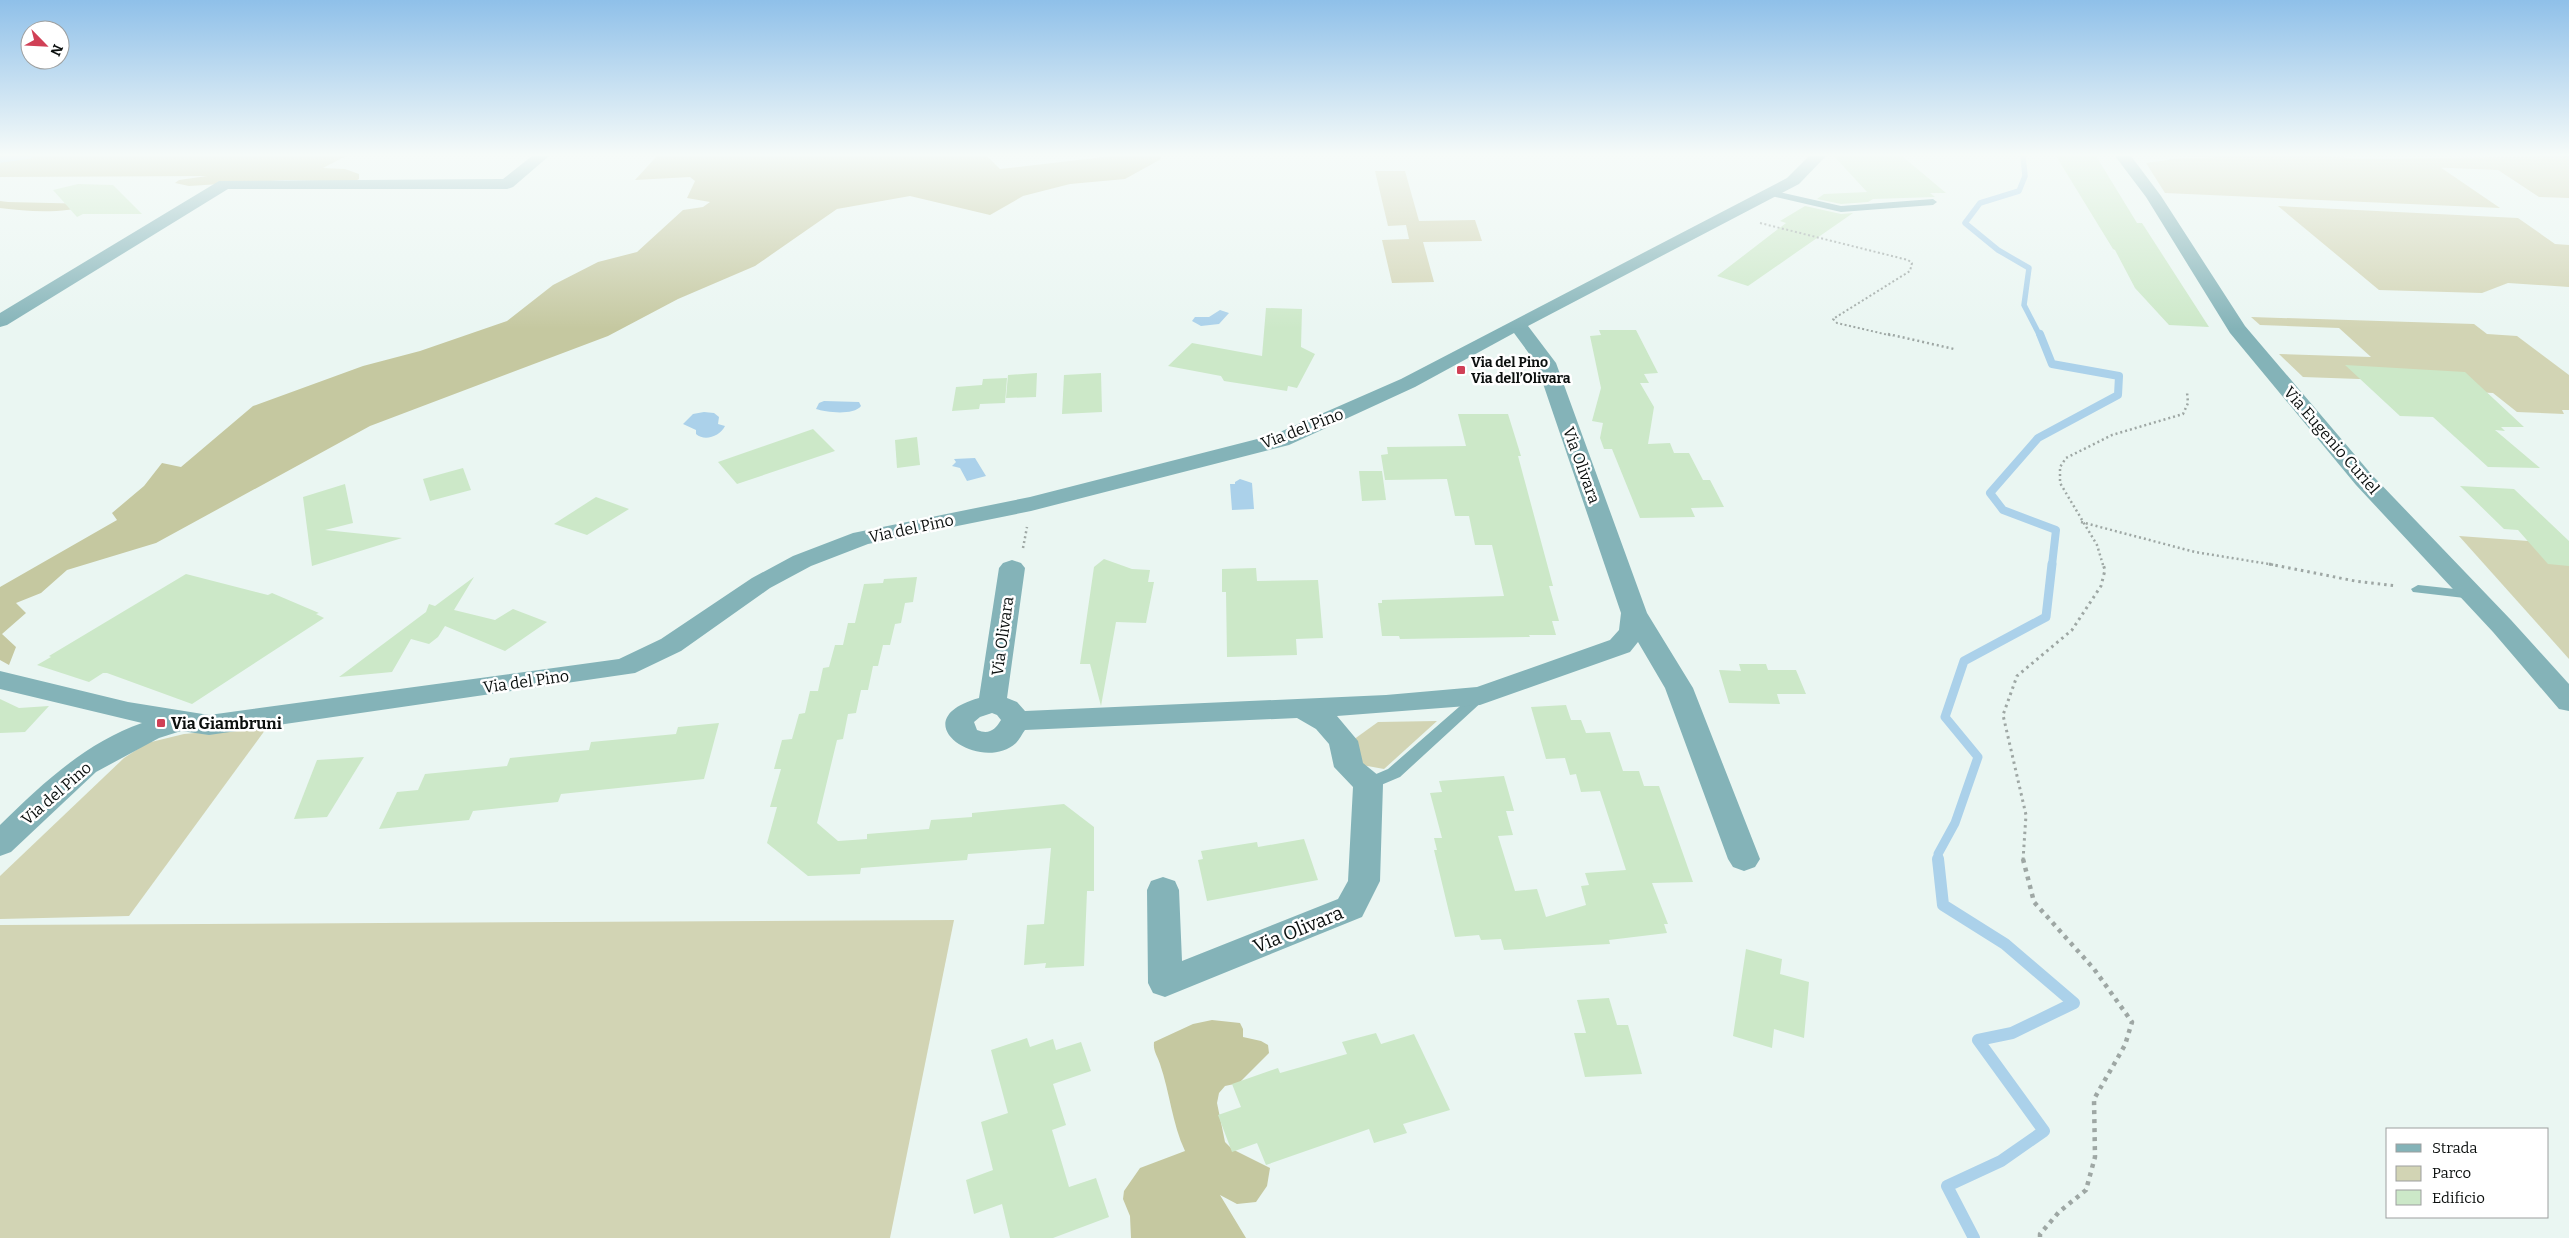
<svg xmlns="http://www.w3.org/2000/svg" width="2569" height="1238" font-family="Bitter,serif">
<style>
.green{fill:#d2d4b4}
.forest{fill:#c5c8a0}
.water{fill:#abd1ea}
.lines{fill:none;stroke-linecap:round;stroke-linejoin:round}
.stream-far3{stroke:#abd1ea;stroke-width:5.5}
.stream-far2{stroke:#abd1ea;stroke-width:8}
.stream-far1{stroke:#abd1ea;stroke-width:9}
.stream{stroke:#abd1ea;stroke-width:12}
.building{fill:#cce8c8}
.path-far3{stroke:#9ea7a4;stroke-width:2;stroke-dasharray:2 2.5;stroke-linecap:butt}
.path-far2{stroke:#9ea7a4;stroke-width:2.5;stroke-dasharray:2 3;stroke-linecap:butt}
.path-far1{stroke:#9ea7a4;stroke-width:3;stroke-dasharray:2.5 4;stroke-linecap:butt}
.path{stroke:#9ea7a4;stroke-width:4.5;stroke-dasharray:4 5;stroke-linecap:butt}
.lane{fill:#84b3b8;fill-rule:evenodd}
.street{fill:#84b3b8;fill-rule:evenodd}
.poi-dot{fill:#d04056;stroke:#fff;stroke-width:2}
.labels{text-anchor:middle;stroke-width:5;stroke-linejoin:round;paint-order:stroke}
.far-poi-label{font-size:14px;font-weight:bold;fill:#0b0f0e;stroke:#fff;text-anchor:start}
.street-label{font-size:16px;fill:#0b0f0e;stroke:#fff}
.poi-label{font-size:16px;font-weight:bold;fill:#0b0f0e;stroke:#fff;text-anchor:start}
.near-street-label{font-size:19px;fill:#0b0f0e;stroke:#fff}
</style>
<rect width="100%" height="100%" fill="#eaf6f2"/>
<!-- green -->
<g class="green">
<polygon points="2183,156 2324,156 2360,159 2569,156 2569,198 2539,197 2498,170 2356,164 2440,167 2500,208 2165,193 2146,163 2181,158 2218,158"/>
<polygon points="1375,171 1405,171 1419,221 1475,220 1482,241 1423,242 1434,282 1392,283 1382,240 1409,239 1406,225 1388,226"/>
<polygon points="2278,206 2518,218 2555,244 2569,245 2569,287 2508,283 2482,293 2379,290"/>
<polygon points="2251,317 2474,324 2487,334 2517,336 2569,375 2569,410 2562,410 2564,414 2517,412 2493,393 2453,391 2443,382 2303,377 2279,354 2371,357 2339,328 2260,325"/>
<polygon points="2459,536 2569,544 2569,659"/>
<polygon points="1437,721 1384,769 1362,765 1353,740 1378,722"/>
<polygon points="268,726 129,916 0,919 0,876 124,758 147,743 184,734"/>
<polygon points="954,920 890,1238 0,1238 0,925"/>
</g>
<!-- forest -->
<g class="forest">
<polygon points="0,156 346,156 323,168 345,169 359,174 359,179 354,182 286,180 189,186 175,183 179,180 207,176 0,177"/>
<polygon points="657,156 987,156 1000,169 1112,156 1161,156 1161,159 1125,179 1070,184 1023,196 990,215 910,196 837,209 755,266 678,299 608,336 370,426 156,543 67,570 41,593 16,603 26,613 2,634 16,647 9,665 0,660 0,587 117,520 112,513 144,486 162,463 181,467 253,406 363,366 420,351 507,321 553,285 598,262 637,252 683,210 703,207 710,202 687,198 695,181 690,177 635,180"/>
<path d="M 0,201 L 8,202 L 93,204 C 64,214 31,212 0,208 Z"/>
<path d="M 1212,1020 L 1240,1023 L 1243,1029 L 1243,1037 L 1261,1041 L 1268,1045 L 1269,1053 L 1239,1083 L 1225,1086 L 1219,1093 L 1217,1103 L 1225,1142 L 1232,1149 L 1270,1168 L 1267,1186 L 1256,1202 L 1237,1204 L 1220,1195 L 1246,1238 L 1131,1238 L 1130,1216 L 1123,1199 L 1124,1191 L 1140,1168 L 1185,1151 C 1172,1123 1170,1093 1160,1064 C 1157,1055 1153,1051 1154,1042 L 1193,1024 Z"/>
</g>
<!-- water -->
<g class="water">
<polygon points="1220,310 1229,313 1219,324 1201,326 1192,321 1195,317 1209,317"/>
<path d="M 824,401 L 859,402 L 861,406 C 853,416 825,412 816,409 L 819,403 Z"/>
<path d="M 704,412 L 714,413 L 719,417 L 718,424 L 725,426 C 720,436 705,442 696,434 L 696,430 L 683,424 L 693,414 Z"/>
<polygon points="975,458 986,476 967,481 960,468 952,466 956,462 954,459"/>
<polygon points="1240,479 1252,483 1254,509 1232,510 1230,484 1235,484 1235,482"/>
</g>
<g class="lines">
<!-- stream-far3 -->
<g class="stream-far3">
<polyline points="2023,156 2025,176 2019,191 1980,203 1965,223 1998,250 2029,268 2024,305 2040,336"/>
<polyline points="0,160 29,156"/>
</g>
<!-- stream-far2 -->
<polyline class="stream-far2" points="2040,334 2052,364 2119,376 2118,395 2038,438 1990,493 2003,510 2056,530 2052,565"/>
<!-- stream-far1 -->
<polyline class="stream-far1" points="1939,860 1938,854 1955,823 1978,757 1945,717 1964,661 2046,617 2052,564"/>
<!-- stream -->
<polyline class="stream" points="1938,859 1943,905 2005,944 2074,1003 2012,1033 1978,1040 2044,1131 2001,1161 1947,1186 1974,1238"/>
</g>
<!-- building -->
<g class="building">
<polygon points="1834,156 1902,156 1946,193 1930,193 1935,197 1873,199 1868,202 1841,204 1817,199 1824,194 1867,192"/>
<polygon points="2056,156 2096,156 2137,223 2142,223 2209,327 2169,325 2135,288 2115,250 2113,249"/>
<polygon points="78,184 113,185 142,214 83,214 77,217 53,190"/>
<polygon points="1805,206 1841,214 1853,213 1748,286 1717,276 1786,223 1780,221"/>
<polygon points="1266,308 1302,309 1301,347 1315,354 1297,388 1288,386 1287,391 1224,381 1221,376 1168,366 1192,343 1262,356"/>
<polygon points="1599,330 1636,330 1658,373 1644,374 1649,383 1640,383 1654,407 1648,444 1670,443 1674,453 1689,453 1703,480 1710,480 1724,507 1691,508 1695,517 1640,518 1612,449 1604,449 1600,438 1603,423 1592,421 1601,388 1590,336 1601,335"/>
<polygon points="2345,365 2465,372 2524,427 2501,427 2505,431 2495,430 2540,468 2488,467 2433,417 2400,416"/>
<polygon points="1037,373 1036,397 1006,398 1008,375"/>
<polygon points="1101,373 1102,412 1062,414 1064,375"/>
<polygon points="1007,378 1005,403 980,404 979,409 952,411 956,387 982,385 983,379"/>
<polygon points="1458,414 1508,414 1521,456 1518,456 1553,586 1549,586 1559,621 1552,621 1556,635 1529,635 1530,637 1400,639 1399,636 1382,636 1378,603 1382,603 1382,600 1504,596 1492,545 1475,545 1469,516 1455,516 1447,479 1385,480 1381,455 1388,454 1387,447 1466,446"/>
<polygon points="813,429 835,451 737,484 718,462"/>
<polygon points="917,437 920,465 897,468 895,440"/>
<polygon points="463,468 471,490 430,501 423,479"/>
<polygon points="1359,471 1382,471 1386,500 1362,501"/>
<polygon points="345,484 353,523 325,530 402,538 312,566 303,497"/>
<polygon points="2460,486 2514,489 2569,541 2569,566 2548,564 2518,530 2504,529"/>
<polygon points="596,497 629,509 587,535 554,524"/>
<polygon points="1104,559 1132,569 1150,570 1148,582 1154,582 1146,623 1116,622 1101,706 1090,664 1080,664 1094,567"/>
<polygon points="1256,568 1257,581 1318,580 1323,638 1296,639 1297,655 1227,657 1226,592 1222,592 1222,569"/>
<polygon points="186,574 268,595 272,593 319,613 316,614 324,618 192,704 107,673 103,673 89,682 37,665 51,657 49,656"/>
<polygon points="474,577 454,610 495,620 513,609 547,622 505,651 445,626 438,637 429,644 411,639 392,672 339,677 426,612 429,604 435,606"/>
<polygon points="917,577 913,602 905,603 901,623 895,624 890,645 883,645 878,666 873,666 868,690 861,690 856,713 848,714 843,739 837,740 817,823 838,841 867,839 867,834 929,829 931,820 972,817 972,813 1064,804 1094,827 1094,891 1087,891 1084,966 1045,968 1046,963 1024,965 1027,925 1044,924 1051,848 968,854 967,860 861,868 860,874 808,876 767,843 777,807 770,807 781,769 774,769 782,740 792,739 799,714 805,713 810,691 818,691 823,668 829,667 835,645 843,645 848,623 855,623 864,584 883,583 884,579"/>
<polygon points="1739,664 1766,664 1768,670 1796,670 1806,694 1777,694 1780,704 1729,703 1719,670 1741,671"/>
<polygon points="0,699 19,708 49,706 25,732 0,733"/>
<polygon points="1566,705 1571,720 1581,720 1586,733 1610,732 1623,771 1639,771 1644,786 1659,786 1693,882 1652,883 1668,924 1664,924 1667,933 1609,940 1610,944 1504,950 1501,939 1481,940 1479,935 1455,937 1434,850 1437,850 1434,838 1442,838 1430,793 1442,792 1439,781 1504,776 1514,811 1506,811 1513,835 1498,836 1515,891 1537,889 1546,917 1586,905 1581,886 1589,885 1585,873 1626,870 1600,791 1581,792 1576,774 1570,775 1565,758 1546,759 1531,707"/>
<polygon points="719,723 704,779 561,794 558,802 473,811 469,820 379,829 397,792 418,790 425,774 507,766 510,758 589,750 591,742 676,734 678,727"/>
<polygon points="364,757 327,817 294,819 317,760"/>
<polygon points="1304,839 1318,880 1207,901 1198,860 1203,859 1201,851 1257,842 1258,847"/>
<polygon points="1746,949 1782,959 1780,974 1809,982 1804,1038 1774,1029 1772,1048 1733,1036"/>
<polygon points="1609,998 1617,1025 1628,1025 1642,1074 1585,1077 1574,1033 1586,1033 1577,1000"/>
<polygon points="1376,1033 1381,1044 1414,1034 1450,1110 1403,1124 1407,1133 1374,1143 1369,1129 1266,1165 1257,1143 1232,1152 1218,1115 1241,1107 1232,1084 1278,1068 1280,1073 1347,1054 1342,1042"/>
<polygon points="1027,1038 1030,1047 1053,1039 1056,1050 1081,1042 1091,1071 1053,1084 1066,1125 1052,1130 1069,1187 1096,1178 1109,1217 1053,1238 1010,1238 1002,1204 974,1214 966,1180 993,1170 981,1122 1008,1113 991,1050"/>
</g>
<g class="lines">
<!-- path-far3 -->
<polyline class="path-far3" points="1760,223 1908,260 1912,263 1910,271 1833,319 1837,323 1893,336"/>
<!-- path-far2 -->
<g class="path-far2">
<polyline points="1888,334 1954,349"/>
<polyline points="2081,522 2195,552 2275,565"/>
<polyline points="1023,548 1027,527"/>
<polyline points="2103,565 2097,545 2060,483 2060,467 2066,458 2112,435 2183,414 2188,403 2187,392"/>
</g>
<!-- path-far1 -->
<g class="path-far1">
<polyline points="2269,564 2355,581 2397,586"/>
<polyline points="2023,860 2026,815 2003,715 2017,676 2072,630 2101,586 2105,570 2103,564"/>
</g>
<!-- path -->
<polyline class="path" points="2023,859 2034,902 2094,969 2132,1022 2125,1045 2094,1099 2095,1157 2086,1190 2059,1212 2040,1234 2040,1238"/>
<!-- lane -->
<g class="lane">
<polygon points="1770,190 1841,206 1933,199 1937,202 1933,205 1841,212 1767,195 1766,193"/>
<polygon points="2418,585 2473,591 2480,595 2473,599 2413,592 2411,589"/>
<polygon points="1480,691 1487,696 1485,699 1400,777 1374,788 1362,788 1360,784 1362,780 1388,769 1475,693"/>
</g>
<!-- street -->
<g class="street">
<polygon points="532,156 549,156 513,187 507,189 228,189 7,325 0,327 0,313 219,181 503,179"/>
<path d="M 1809,156 L 1826,156 L 1799,184 L 1528,326 L 1556,363 L 1647,613 L 1693,688 L 1760,859 L 1755,867 L 1744,871 L 1733,867 L 1728,859 L 1665,688 L 1638,642 L 1630,652 L 1480,705 L 1337,716 L 1358,741 L 1363,763 L 1379,776 L 1383,784 L 1380,881 L 1362,917 L 1165,997 L 1153,993 L 1148,983 L 1147,890 L 1151,881 L 1163,877 L 1175,881 L 1179,890 L 1182,961 L 1338,899 L 1348,881 L 1353,787 L 1334,767 L 1329,744 L 1316,729 L 1297,718 L 1025,730 C 1022,734 1019,740 1016,743 C 980,775 900,720 979,698 L 999,568 L 1003,563 L 1012,560 L 1021,563 L 1025,568 L 1007,698 L 1017,702 L 1025,711 L 1386,695 L 1477,687 L 1610,640 L 1619,630 L 1621,613 L 1536,363 L 1514,333 L 1415,387 L 1289,445 L 1031,511 L 868,544 L 811,566 L 770,588 L 681,651 L 635,673 L 209,735 L 181,731 L 159,738 L 96,772 L 11,852 L 0,856 L 0,825 C 42,784 85,743 142,723 L 0,689 L 0,671 L 128,702 L 209,715 L 619,659 L 661,639 L 752,578 L 793,556 L 853,533 L 1030,497 L 1273,435 L 1401,379 L 1787,178 ZM 992,713 L 997,715 L 1001,720 C 995,730 989,735 977,730 L 974,722 L 980,717 Z"/>
<polygon points="2115,156 2131,156 2161,196 2245,326 2372,475 2511,620 2569,684 2569,711 2559,709 2493,632 2356,485 2230,333 2146,197"/>
</g>
</g>
<!-- sky -->
<linearGradient id="sky" x2="0" y2="1"><stop stop-color="#8fc0e9"/><stop offset="0.47" stop-color="#f6fbf9"/><stop offset="1" stop-color="#f6fbf9" stop-opacity="0"/></linearGradient>
<rect width="2569" height="329" fill="url(#sky)"/>
<!-- markers -->
<g class="poi-dot">
<rect x="1456" y="365" width="10" height="10" rx="2.5"/>
<rect x="156" y="718" width="10" height="10" rx="2.5"/>
</g>
<g class="labels">
<!-- far-poi labels -->
<g class="far-poi-label">
<text x="1471" y="367">Via del Pino<tspan x="1471" dy="16">Via dell’Olivara</tspan></text>
</g>
<!-- street labels -->
<g class="street-label">
<text transform="translate(1302 428) rotate(-21)" y="6">Via del Pino</text>
<text transform="translate(2332 440) rotate(49)" y="6">Via Eugenio Curiel</text>
<text transform="translate(1582 465) rotate(70)" y="6">Via Olivara</text>
<text transform="translate(911 528) rotate(-12)" y="6">Via del Pino</text>
<text transform="translate(1002 636) rotate(-82)" y="6">Via Olivara</text>
<text transform="translate(526 681) rotate(-8)" y="6">Via del Pino</text>
<text transform="translate(56 793) rotate(-41)" y="6">Via del Pino</text>
</g>
<!-- poi labels -->
<g class="poi-label">
<text x="171" y="729">Via Giambruni</text>
</g>
<!-- near-street labels -->
<g class="near-street-label">
<text transform="translate(1298 929) rotate(-22)" y="7">Via Olivara</text>
</g>
</g>
<!-- legend -->
<rect x="2386" y="1128" width="162" height="90" fill="#ffffff" stroke="#9d9f9f"/>
<rect x="2396" y="1144" width="25" height="8" fill="#84b3b8" stroke="#9d9f9f"/>
<text x="2432" y="1153" font-size="15" fill="#0b0f0e">Strada</text>
<rect x="2396" y="1166" width="25" height="15" fill="#d2d4b4" stroke="#9d9f9f"/>
<text x="2432" y="1178" font-size="15" fill="#0b0f0e">Parco</text>
<rect x="2396" y="1190" width="25" height="15" fill="#cce8c8" stroke="#9d9f9f"/>
<text x="2432" y="1203" font-size="15" fill="#0b0f0e">Edificio</text>
<!-- north arrow -->
<g transform="translate(45 45) rotate(114)"><circle r="24" fill="#ffffff" stroke="#9d9f9f"/>
<path d="M0-4L9 19L0 12L-9 19Z" fill="#d04056"/>
<text y="-8" font-size="14" font-weight="bold" text-anchor="middle" fill="#0b0f0e">N</text>
</g>
</svg>
